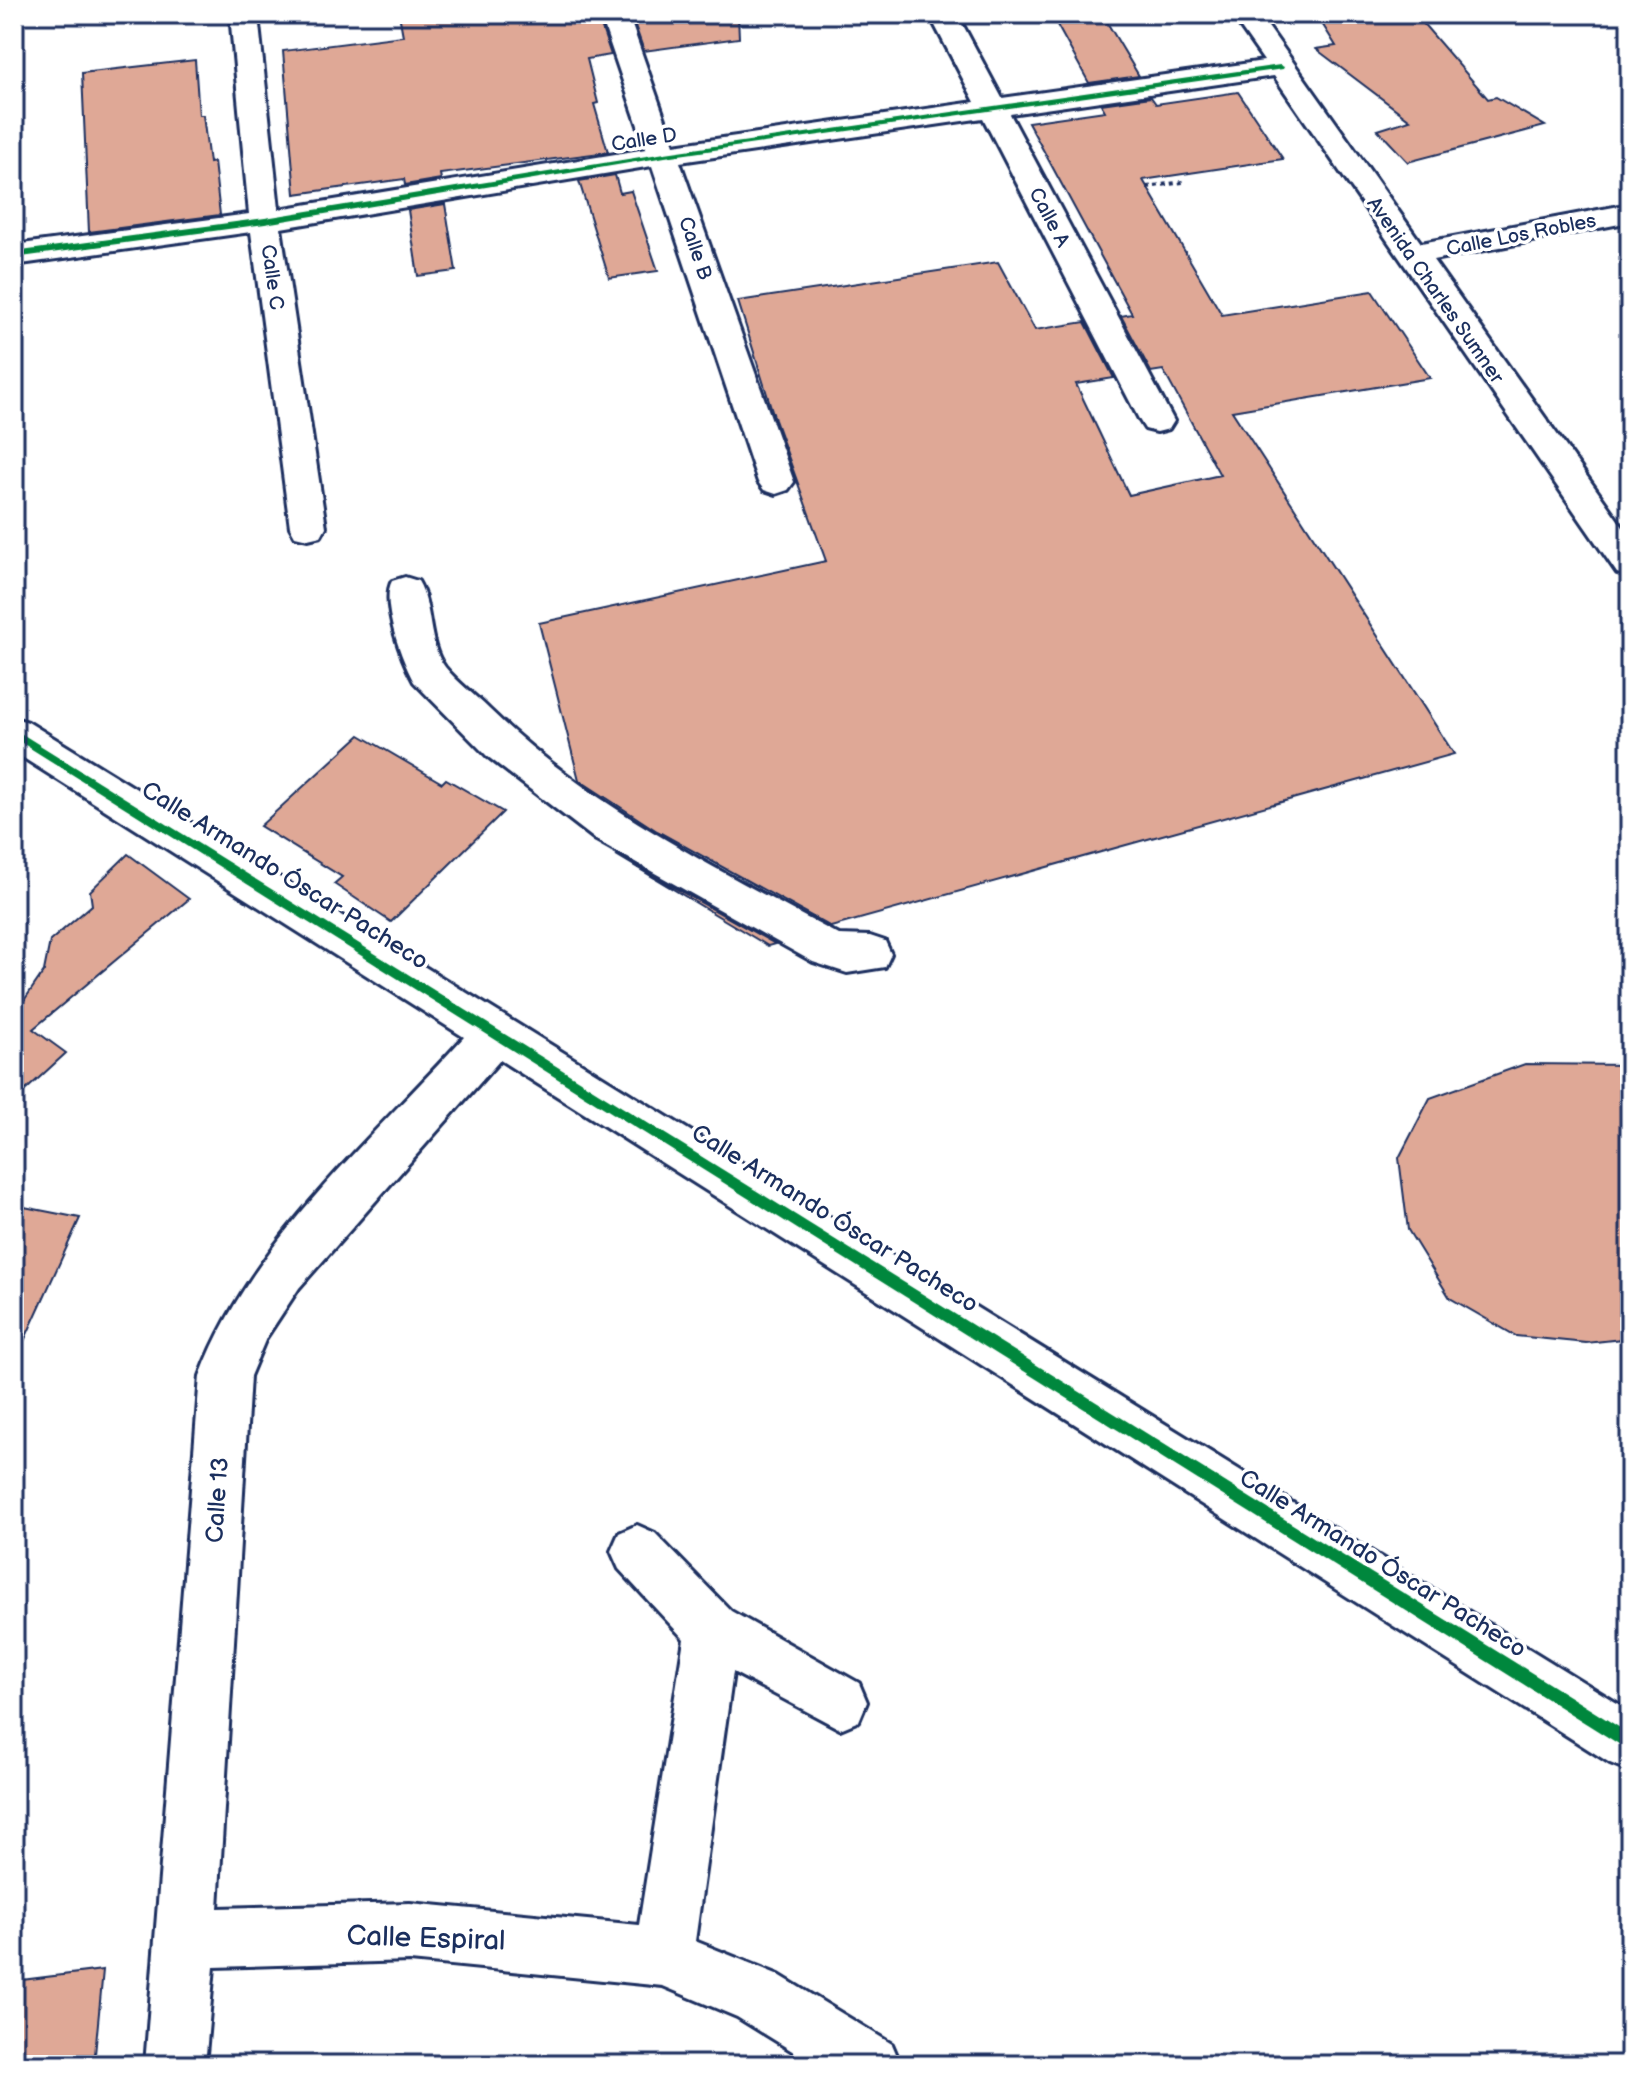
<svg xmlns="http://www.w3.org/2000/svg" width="1644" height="2079" font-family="'Balsamiq Sans',sans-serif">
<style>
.building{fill:#dfa896;stroke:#1b2f5e;stroke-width:2}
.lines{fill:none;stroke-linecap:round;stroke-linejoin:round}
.minor-casing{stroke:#1b2f5e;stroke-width:6}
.path{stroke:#1b2f5e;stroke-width:4;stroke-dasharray:4 4;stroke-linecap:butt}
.minor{fill:#fff;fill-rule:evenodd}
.cycleway-casing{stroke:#fff;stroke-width:5}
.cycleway{fill:#00873e;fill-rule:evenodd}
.labels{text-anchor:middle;stroke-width:7;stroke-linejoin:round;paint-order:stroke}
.far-street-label{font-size:20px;fill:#1b2f5e;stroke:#fff}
.street-label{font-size:24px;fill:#1b2f5e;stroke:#fff}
.near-street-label{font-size:28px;fill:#1b2f5e;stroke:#fff}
</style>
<rect width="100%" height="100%" fill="#fff"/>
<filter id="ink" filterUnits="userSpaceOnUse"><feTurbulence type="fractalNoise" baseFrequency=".0125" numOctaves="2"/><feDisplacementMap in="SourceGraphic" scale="16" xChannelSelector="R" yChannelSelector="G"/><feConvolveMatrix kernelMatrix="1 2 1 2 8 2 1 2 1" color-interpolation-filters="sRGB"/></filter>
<g filter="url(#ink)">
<!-- building -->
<g class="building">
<polygon points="399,14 597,14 611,55 587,59 598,103 594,104 608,152 440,174 441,179 405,185 404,179 295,194 283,51 403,36"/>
<polygon points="631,14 738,14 739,38 644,51"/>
<polygon points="1051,14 1102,14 1139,76 1089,83"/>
<polygon points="1316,14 1415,14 1488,99 1496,97 1545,126 1408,162 1378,130 1410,120 1316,49 1336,46"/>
<polygon points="195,60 199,115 203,115 209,163 214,162 220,215 89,232 82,73"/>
<polygon points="1238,92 1283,159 1143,180 1222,315 1372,291 1430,378 1232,411 1454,754 831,927 657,831 579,780 539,623 826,561 775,420 738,301 998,262 1035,330 1085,322 1114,378 1076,384 1129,495 1220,475 1163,370 1151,372 1121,316 1132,314 1028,122 1105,111 1101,104 1151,97 1156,104"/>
<polygon points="615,175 620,193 631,191 658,271 609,278 579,181"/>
<polygon points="445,204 456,271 418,276 408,210"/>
<polygon points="360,735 442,783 446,779 503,812 391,922 334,884 342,877 260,826"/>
<polygon points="128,854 189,899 33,1029 66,1053 14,1101 14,1015 44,971 50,941 92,905 90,891"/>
<polygon points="616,855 775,944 768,946"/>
<polygon points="1525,1064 1630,1065 1630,1338 1586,1343 1516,1336 1450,1298 1408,1230 1399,1158 1430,1098"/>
<polygon points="14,1205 80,1218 14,1363"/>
<polygon points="103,1970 94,2065 14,2065 14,1981"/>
</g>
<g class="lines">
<defs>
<g id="minor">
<polygon points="600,14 628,14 674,145 975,102 929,14 957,14 1002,98 1264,61 1231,14 1259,14 1421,243 1630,204 1630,222 1433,260 1630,537 1630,577 1617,573 1274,76 1010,114 1174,421 1169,429 1157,432 1145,429 1140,421 983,118 680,162 794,482 788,490 776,494 764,490 758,482 652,166 281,228 326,527 321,536 308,539 295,536 290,527 251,232 14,265 14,245 249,214 231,25 235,19 255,19 259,25 279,209 646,149"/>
<path d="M 405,577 L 418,581 C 433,606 427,643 445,667 C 457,682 475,695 489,709 C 590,807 716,868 839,935 L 870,936 L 885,941 L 891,954 L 885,967 L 847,973 L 813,962 L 596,840 L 487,756 L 414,682 C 402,661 380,602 392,581 Z"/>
<path d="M 14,718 L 28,722 L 1630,1711 L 1630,1771 L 1610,1763 L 500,1060 L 299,1288 L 266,1338 L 250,1376 L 218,1908 L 410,1903 L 639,1925 L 684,1639 L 619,1569 L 611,1551 L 619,1533 L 637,1525 L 655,1533 L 731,1611 L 859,1683 L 867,1702 L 859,1721 L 840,1729 L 733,1672 L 695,1941 L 779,1975 L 892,2044 L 901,2065 L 815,2065 L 737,2017 L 663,1986 L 410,1961 L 214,1967 L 205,2065 L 145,2065 L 200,1376 C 250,1243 370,1141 464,1037 L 14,752 Z"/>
</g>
</defs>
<!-- minor casing -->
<use href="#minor" class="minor-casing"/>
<!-- path -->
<polyline class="path" points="1147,187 1183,182"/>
<!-- minor -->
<use href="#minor" class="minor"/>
<defs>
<g id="cycleway">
<polygon points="1280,65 1284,67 1283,69 665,157 265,224 14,258 14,252 265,218 665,153"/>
<polygon points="14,729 1630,1734 1630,1751 14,738"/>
</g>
</defs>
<!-- cycleway casing -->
<use href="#cycleway" class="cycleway-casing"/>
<!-- cycleway -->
<use href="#cycleway" class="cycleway"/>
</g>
</g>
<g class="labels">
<!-- far-street labels -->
<g class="far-street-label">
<text transform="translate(644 139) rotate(-9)" y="7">Calle D</text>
<text transform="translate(1050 217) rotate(62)" y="7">Calle A</text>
<text transform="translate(1521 234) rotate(-11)" y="7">Calle Los Robles</text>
<text transform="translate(696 248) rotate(71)" y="7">Calle B</text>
<text transform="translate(273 277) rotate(82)" y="7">Calle C</text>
<text transform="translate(1436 290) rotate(55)" y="7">Avenida Charles Sumner</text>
</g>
<!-- street labels -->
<g class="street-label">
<text transform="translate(285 875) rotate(32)" y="8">Calle Armando Óscar Pacheco</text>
<text transform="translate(835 1218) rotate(32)" y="8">Calle Armando Óscar Pacheco</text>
<text transform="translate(217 1500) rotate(-86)" y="8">Calle 13</text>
<text transform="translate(1383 1563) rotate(32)" y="8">Calle Armando Óscar Pacheco</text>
</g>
<!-- near-street labels -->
<g class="near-street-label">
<text transform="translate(426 1937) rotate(2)" y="10">Calle Espiral</text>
</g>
</g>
<!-- margin -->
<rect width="1644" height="2079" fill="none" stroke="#fff" stroke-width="48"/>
<rect x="24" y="24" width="1596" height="2031" fill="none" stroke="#1b2f5e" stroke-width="3" filter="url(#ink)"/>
</svg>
